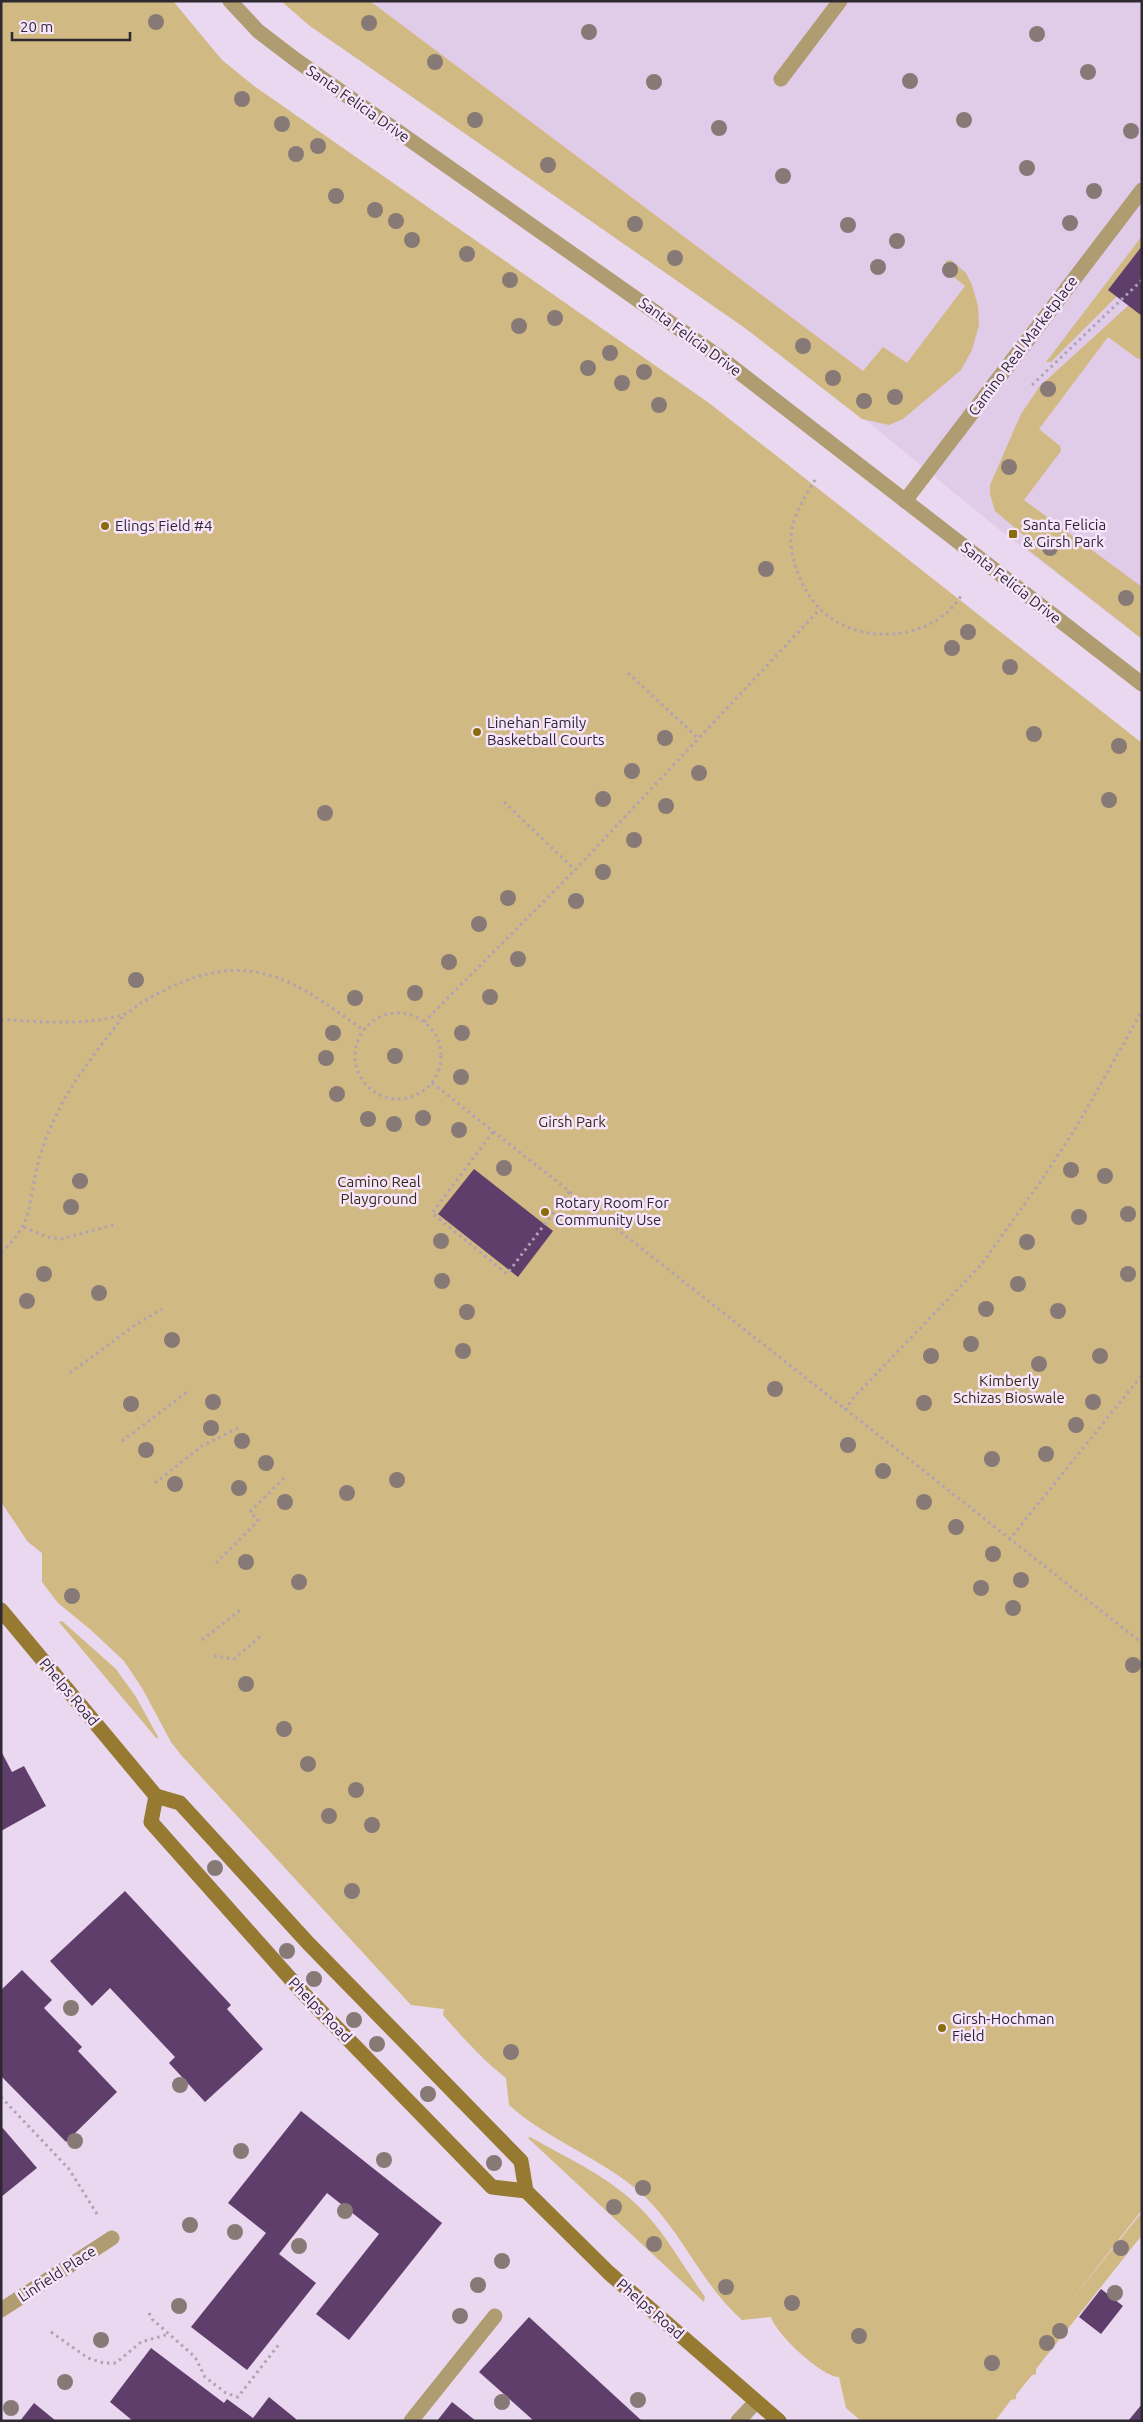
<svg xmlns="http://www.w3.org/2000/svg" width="1143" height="2422" font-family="Ubuntu,sans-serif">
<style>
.built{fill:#e0cce9}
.green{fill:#d0b983}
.building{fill:#5f3e6b}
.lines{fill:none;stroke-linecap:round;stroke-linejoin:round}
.path{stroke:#b0a2b4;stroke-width:3;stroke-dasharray:2.5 4;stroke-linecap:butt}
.lane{stroke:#af9c70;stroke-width:15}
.street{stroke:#af9c70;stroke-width:15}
.secondary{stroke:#967a32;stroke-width:15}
.tree{fill:#877975}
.poi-dot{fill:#8b6c0d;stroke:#f6e5fc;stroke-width:2}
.labels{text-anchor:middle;stroke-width:5;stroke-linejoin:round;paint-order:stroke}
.street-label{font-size:15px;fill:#2e2830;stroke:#f6e5fc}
.poi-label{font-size:15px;fill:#2e2830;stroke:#f6e5fc;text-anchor:start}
.park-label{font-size:15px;fill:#372c11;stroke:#f6e5fc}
</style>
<rect width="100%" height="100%" fill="#e9d8ef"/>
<!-- built -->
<polygon class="built" points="281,1 1142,1 1142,639 996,527 846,404 745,328 310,26"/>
<!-- green -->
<g class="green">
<path d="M 1,1 L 173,1 L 222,60 L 254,86 L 709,403 L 1142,743 L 1142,2210 L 1066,2307 L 1142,2212 L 1142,2235 L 1036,2369 L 1036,2374 L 1032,2375 L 1016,2395 L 1016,2399 L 1011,2400 L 995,2421 L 861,2421 L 846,2408 L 839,2377 C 822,2377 776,2334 771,2317 L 742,2320 C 701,2284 682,2231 642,2194 C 602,2158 549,2141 509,2105 L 506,2078 C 483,2060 463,2038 443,2015 L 444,2009 L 411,2005 L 182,1756 L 171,1742 L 142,1688 L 124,1661 L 91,1630 L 58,1603 L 42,1582 L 42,1553 L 28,1542 L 1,1502 Z"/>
<polygon points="281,1 370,1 863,371 883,347 907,363 965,286 944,269 946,261 951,260 966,273 972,285 978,306 979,325 972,350 961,370 903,419 889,425 862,419 745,328 310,26"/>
<polygon points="1142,236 1142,271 1051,362 1046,362"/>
<polygon points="1130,304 1142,312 1142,358 1138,359 1108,337 1039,429 1060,446 1061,451 1024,500 1142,587 1142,639 1022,545 1027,538 995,511 990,494 990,485 1021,414 1040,386"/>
<polygon points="62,1621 116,1669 136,1697 158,1737 157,1739 59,1622"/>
<path d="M 530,2137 C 569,2159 614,2179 645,2213 C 668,2238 685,2269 705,2297 L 704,2302 L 528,2138 Z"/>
</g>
<!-- building -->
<g class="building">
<polygon points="1142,246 1142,316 1108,290"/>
<polygon points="474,1169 553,1231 518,1277 438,1214"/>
<polygon points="1,1751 12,1772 24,1766 46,1806 1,1831"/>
<polygon points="125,1891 231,2005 227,2009 263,2049 205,2102 169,2063 175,2057 110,1988 92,2006 50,1961"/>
<polygon points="22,1970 52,2000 44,2008 82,2047 78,2051 117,2092 66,2142 1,2076 1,1990"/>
<polygon points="301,2111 442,2223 349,2340 316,2314 379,2234 327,2193 279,2254 316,2283 247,2370 191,2327 266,2233 228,2203"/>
<polygon points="1,2126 37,2168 1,2197"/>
<polygon points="1101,2289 1123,2306 1101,2334 1079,2317"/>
<polygon points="529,2317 642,2421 534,2421 479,2372"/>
<polygon points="151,2348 224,2403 227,2399 253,2418 269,2397 296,2419 295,2421 133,2421 110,2402"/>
<polygon points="452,2402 476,2421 437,2421"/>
<polygon points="34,2403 56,2421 20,2421"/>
<polygon points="1142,2404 1142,2421 1128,2421 1133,2415"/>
</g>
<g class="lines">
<!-- path -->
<g class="path">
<polyline points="1032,385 1142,280"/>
<path d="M 815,480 C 804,498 791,518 791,540 C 791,563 804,593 820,609 C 859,647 932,642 961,596"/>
<polyline points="628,673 699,739"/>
<polyline points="504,802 575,870"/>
<circle cx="398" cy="1056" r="43"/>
<path d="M 1,1019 C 41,1022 83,1026 122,1015 C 129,1013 135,1007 141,1003 C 157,993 178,983 196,977 C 266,955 309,992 362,1029"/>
<polyline points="424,1022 575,870 820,609"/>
<polyline points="432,1083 1142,1643"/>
<polyline points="493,1132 432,1213 507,1274 569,1192"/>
<polyline points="24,1227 47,1237 61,1239 117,1224"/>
<path d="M 1,1252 C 34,1224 28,1204 37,1167 C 41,1151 47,1134 54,1120 C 71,1081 99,1049 124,1015"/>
<polyline points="70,1373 135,1325 162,1309"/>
<polyline points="845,1410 854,1397 981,1265 1041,1181 1077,1126 1142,1011"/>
<polyline points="122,1441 190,1390"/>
<polyline points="155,1483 202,1446 240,1427"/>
<polyline points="1009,1540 1142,1375"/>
<polyline points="216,1563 256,1523 258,1520 250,1512 285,1477"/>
<polyline points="202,1640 243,1608"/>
<polyline points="214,1656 234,1659 263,1634"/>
<polyline points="1,2097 69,2169 97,2214"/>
<polyline points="149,2313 152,2319 195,2357 205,2377 226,2393 238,2397 280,2343"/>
<polyline points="51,2332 88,2358 103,2363 116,2363 141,2342 169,2334"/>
</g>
<!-- lane -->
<g class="lane">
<polyline points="781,79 840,1"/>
<polyline points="905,501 1142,190"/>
<polyline points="411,2421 495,2316"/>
</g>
<!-- street -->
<g class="street">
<polyline points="230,1 258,31 296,60 722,359 1142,684"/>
<polyline points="1,2310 112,2238"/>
<polyline points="738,2421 756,2402"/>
</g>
<!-- secondary -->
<g class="secondary">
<polyline points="1,1610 156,1796 180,1803 308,1943 521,2161 526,2191"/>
<polyline points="156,1796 151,1822 304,1994 492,2187 526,2191 609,2273 779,2421"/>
</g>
</g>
<!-- trees -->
<g class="tree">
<circle cx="156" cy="22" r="8"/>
<circle cx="369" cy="23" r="8"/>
<circle cx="589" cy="32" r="8"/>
<circle cx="1037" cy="34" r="8"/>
<circle cx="435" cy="62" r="8"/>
<circle cx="1088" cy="72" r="8"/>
<circle cx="910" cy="81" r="8"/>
<circle cx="654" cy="82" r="8"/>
<circle cx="242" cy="99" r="8"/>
<circle cx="475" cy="120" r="8"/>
<circle cx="964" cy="120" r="8"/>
<circle cx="282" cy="124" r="8"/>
<circle cx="719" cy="128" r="8"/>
<circle cx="1131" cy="131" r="8"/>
<circle cx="318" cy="146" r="8"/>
<circle cx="296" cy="154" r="8"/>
<circle cx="548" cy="165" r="8"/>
<circle cx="1027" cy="168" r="8"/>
<circle cx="783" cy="176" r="8"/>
<circle cx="1094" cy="191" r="8"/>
<circle cx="336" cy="196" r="8"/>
<circle cx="375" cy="210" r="8"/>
<circle cx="396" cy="221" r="8"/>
<circle cx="1070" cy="223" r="8"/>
<circle cx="635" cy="224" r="8"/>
<circle cx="848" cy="225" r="8"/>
<circle cx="412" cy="240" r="8"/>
<circle cx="897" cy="241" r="8"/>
<circle cx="467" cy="254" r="8"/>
<circle cx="675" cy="258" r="8"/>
<circle cx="878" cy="267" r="8"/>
<circle cx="950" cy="270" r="8"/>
<circle cx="510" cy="280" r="8"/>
<circle cx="555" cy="318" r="8"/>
<circle cx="519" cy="326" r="8"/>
<circle cx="803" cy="346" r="8"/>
<circle cx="610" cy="353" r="8"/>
<circle cx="588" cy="368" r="8"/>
<circle cx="644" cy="372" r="8"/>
<circle cx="833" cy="378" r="8"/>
<circle cx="622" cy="383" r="8"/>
<circle cx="1048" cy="389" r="8"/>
<circle cx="895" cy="397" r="8"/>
<circle cx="864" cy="401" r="8"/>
<circle cx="659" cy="405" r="8"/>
<circle cx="1009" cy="467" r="8"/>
<circle cx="1050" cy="548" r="8"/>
<circle cx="766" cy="569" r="8"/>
<circle cx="1126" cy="598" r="8"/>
<circle cx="968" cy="632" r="8"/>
<circle cx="952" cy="648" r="8"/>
<circle cx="1010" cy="667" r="8"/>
<circle cx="1034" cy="734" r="8"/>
<circle cx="665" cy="738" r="8"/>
<circle cx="1119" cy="746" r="8"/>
<circle cx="632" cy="771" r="8"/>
<circle cx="699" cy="773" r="8"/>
<circle cx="603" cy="799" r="8"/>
<circle cx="1109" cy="800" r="8"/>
<circle cx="666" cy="806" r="8"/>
<circle cx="325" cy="813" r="8"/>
<circle cx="634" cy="840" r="8"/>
<circle cx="603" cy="872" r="8"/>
<circle cx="508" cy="898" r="8"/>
<circle cx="576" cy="901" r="8"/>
<circle cx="479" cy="924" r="8"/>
<circle cx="518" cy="959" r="8"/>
<circle cx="449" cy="962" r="8"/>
<circle cx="136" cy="980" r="8"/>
<circle cx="415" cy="993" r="8"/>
<circle cx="490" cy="997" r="8"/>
<circle cx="355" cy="998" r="8"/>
<circle cx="333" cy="1033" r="8"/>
<circle cx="462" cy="1033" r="8"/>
<circle cx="395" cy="1056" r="8"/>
<circle cx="326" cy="1058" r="8"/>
<circle cx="461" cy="1077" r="8"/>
<circle cx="337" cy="1094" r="8"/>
<circle cx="423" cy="1118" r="8"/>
<circle cx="368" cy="1119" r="8"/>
<circle cx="394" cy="1124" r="8"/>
<circle cx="459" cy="1130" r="8"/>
<circle cx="504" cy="1168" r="8"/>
<circle cx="1071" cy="1170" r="8"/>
<circle cx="1105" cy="1176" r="8"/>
<circle cx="80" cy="1181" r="8"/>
<circle cx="71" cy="1207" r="8"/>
<circle cx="1128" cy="1214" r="8"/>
<circle cx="1079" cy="1217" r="8"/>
<circle cx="441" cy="1241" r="8"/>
<circle cx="1027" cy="1242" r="8"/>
<circle cx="44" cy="1274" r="8"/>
<circle cx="1128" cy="1274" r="8"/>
<circle cx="442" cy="1281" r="8"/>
<circle cx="1018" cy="1284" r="8"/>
<circle cx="99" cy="1293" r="8"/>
<circle cx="27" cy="1301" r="8"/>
<circle cx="986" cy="1309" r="8"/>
<circle cx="1058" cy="1311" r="8"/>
<circle cx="467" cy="1312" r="8"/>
<circle cx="172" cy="1340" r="8"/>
<circle cx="971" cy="1344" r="8"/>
<circle cx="463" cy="1351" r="8"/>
<circle cx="931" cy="1356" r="8"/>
<circle cx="1100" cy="1356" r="8"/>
<circle cx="1039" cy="1364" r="8"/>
<circle cx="775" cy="1389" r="8"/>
<circle cx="213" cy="1402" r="8"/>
<circle cx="1093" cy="1402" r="8"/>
<circle cx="924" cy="1403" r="8"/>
<circle cx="131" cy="1404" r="8"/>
<circle cx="1076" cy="1425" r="8"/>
<circle cx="211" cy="1428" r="8"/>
<circle cx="242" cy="1441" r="8"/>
<circle cx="848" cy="1445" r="8"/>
<circle cx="146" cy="1450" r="8"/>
<circle cx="1046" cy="1454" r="8"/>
<circle cx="992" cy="1459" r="8"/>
<circle cx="266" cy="1463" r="8"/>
<circle cx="883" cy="1471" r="8"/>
<circle cx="397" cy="1480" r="8"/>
<circle cx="175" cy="1484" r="8"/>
<circle cx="239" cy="1488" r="8"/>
<circle cx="347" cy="1493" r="8"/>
<circle cx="285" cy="1502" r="8"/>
<circle cx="924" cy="1502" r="8"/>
<circle cx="956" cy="1527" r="8"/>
<circle cx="993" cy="1554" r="8"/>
<circle cx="246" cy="1562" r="8"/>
<circle cx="1021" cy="1580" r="8"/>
<circle cx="299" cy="1582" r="8"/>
<circle cx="981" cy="1588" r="8"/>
<circle cx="72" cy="1596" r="8"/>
<circle cx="1013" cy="1608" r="8"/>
<circle cx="1133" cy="1665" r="8"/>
<circle cx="246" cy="1684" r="8"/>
<circle cx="284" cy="1729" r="8"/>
<circle cx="308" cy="1764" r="8"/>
<circle cx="356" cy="1790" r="8"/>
<circle cx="329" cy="1816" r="8"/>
<circle cx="372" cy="1825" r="8"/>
<circle cx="215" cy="1868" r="8"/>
<circle cx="352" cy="1891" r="8"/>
<circle cx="287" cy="1951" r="8"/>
<circle cx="314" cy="1979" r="8"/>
<circle cx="71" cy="2008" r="8"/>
<circle cx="354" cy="2020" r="8"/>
<circle cx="377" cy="2044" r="8"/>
<circle cx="511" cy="2052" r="8"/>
<circle cx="180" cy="2085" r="8"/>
<circle cx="428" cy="2094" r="8"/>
<circle cx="75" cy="2141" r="8"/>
<circle cx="241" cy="2151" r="8"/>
<circle cx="384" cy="2160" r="8"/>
<circle cx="494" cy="2163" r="8"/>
<circle cx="643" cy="2188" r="8"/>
<circle cx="614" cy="2207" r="8"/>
<circle cx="345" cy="2211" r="8"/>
<circle cx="190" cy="2225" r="8"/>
<circle cx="235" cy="2232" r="8"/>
<circle cx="654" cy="2244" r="8"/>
<circle cx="299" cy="2246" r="8"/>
<circle cx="1121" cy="2248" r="8"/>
<circle cx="502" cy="2261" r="8"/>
<circle cx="478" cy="2285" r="8"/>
<circle cx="726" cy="2287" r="8"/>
<circle cx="1115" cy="2293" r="8"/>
<circle cx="792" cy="2303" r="8"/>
<circle cx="179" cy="2306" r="8"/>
<circle cx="460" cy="2316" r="8"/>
<circle cx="1060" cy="2331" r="8"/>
<circle cx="859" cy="2336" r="8"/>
<circle cx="101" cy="2340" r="8"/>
<circle cx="1047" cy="2343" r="8"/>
<circle cx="992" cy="2363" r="8"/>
<circle cx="65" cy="2382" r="8"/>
<circle cx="638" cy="2400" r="8"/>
<circle cx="502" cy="2402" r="8"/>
<circle cx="11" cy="2408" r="8"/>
</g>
<!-- markers -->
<g class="poi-dot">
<circle cx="105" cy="526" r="5"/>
<rect x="1008" y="529" width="10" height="10" rx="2.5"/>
<circle cx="477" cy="732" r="5"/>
<circle cx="545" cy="1212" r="5"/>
<circle cx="942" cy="2028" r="5"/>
</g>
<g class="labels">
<!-- street labels -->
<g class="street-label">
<text transform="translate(358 104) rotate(35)" y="5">Santa Felicia Drive</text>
<text transform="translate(690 337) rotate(36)" y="5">Santa Felicia Drive</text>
<text transform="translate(1023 346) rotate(-53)" y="5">Camino Real Marketplace</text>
<text transform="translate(1011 583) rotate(38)" y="5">Santa Felicia Drive</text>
<text transform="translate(69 1692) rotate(50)" y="5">Phelps Road</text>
<text transform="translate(320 2010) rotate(46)" y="5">Phelps Road</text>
<text transform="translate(57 2274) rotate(-33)" y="5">Linfield Place</text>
<text transform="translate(650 2309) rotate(41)" y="5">Phelps Road</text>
</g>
<!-- poi labels -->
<g class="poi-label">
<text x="1023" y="530">Santa Felicia<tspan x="1023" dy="17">&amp; Girsh Park</tspan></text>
<text x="115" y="531">Elings Field #4</text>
<text x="487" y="728">Linehan Family<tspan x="487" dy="17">Basketball Courts</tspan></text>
<text x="555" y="1208">Rotary Room For<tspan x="555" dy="17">Community Use</tspan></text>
<text x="952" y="2024">Girsh-Hochman<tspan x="952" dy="17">Field</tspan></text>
</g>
<!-- park labels -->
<g class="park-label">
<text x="572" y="1127">Girsh Park</text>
<text x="379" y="1187">Camino Real<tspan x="379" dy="17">Playground</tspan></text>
<text x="1009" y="1386">Kimberly<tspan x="1009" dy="17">Schizas Bioswale</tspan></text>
</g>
</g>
<!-- border -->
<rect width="1143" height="2422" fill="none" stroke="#2e2830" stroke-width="5"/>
<!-- scale -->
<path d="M12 32v8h118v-8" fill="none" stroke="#2e2830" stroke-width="2.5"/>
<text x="20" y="32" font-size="15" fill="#2e2830" stroke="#f6e5fc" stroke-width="4" paint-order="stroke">20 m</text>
</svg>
